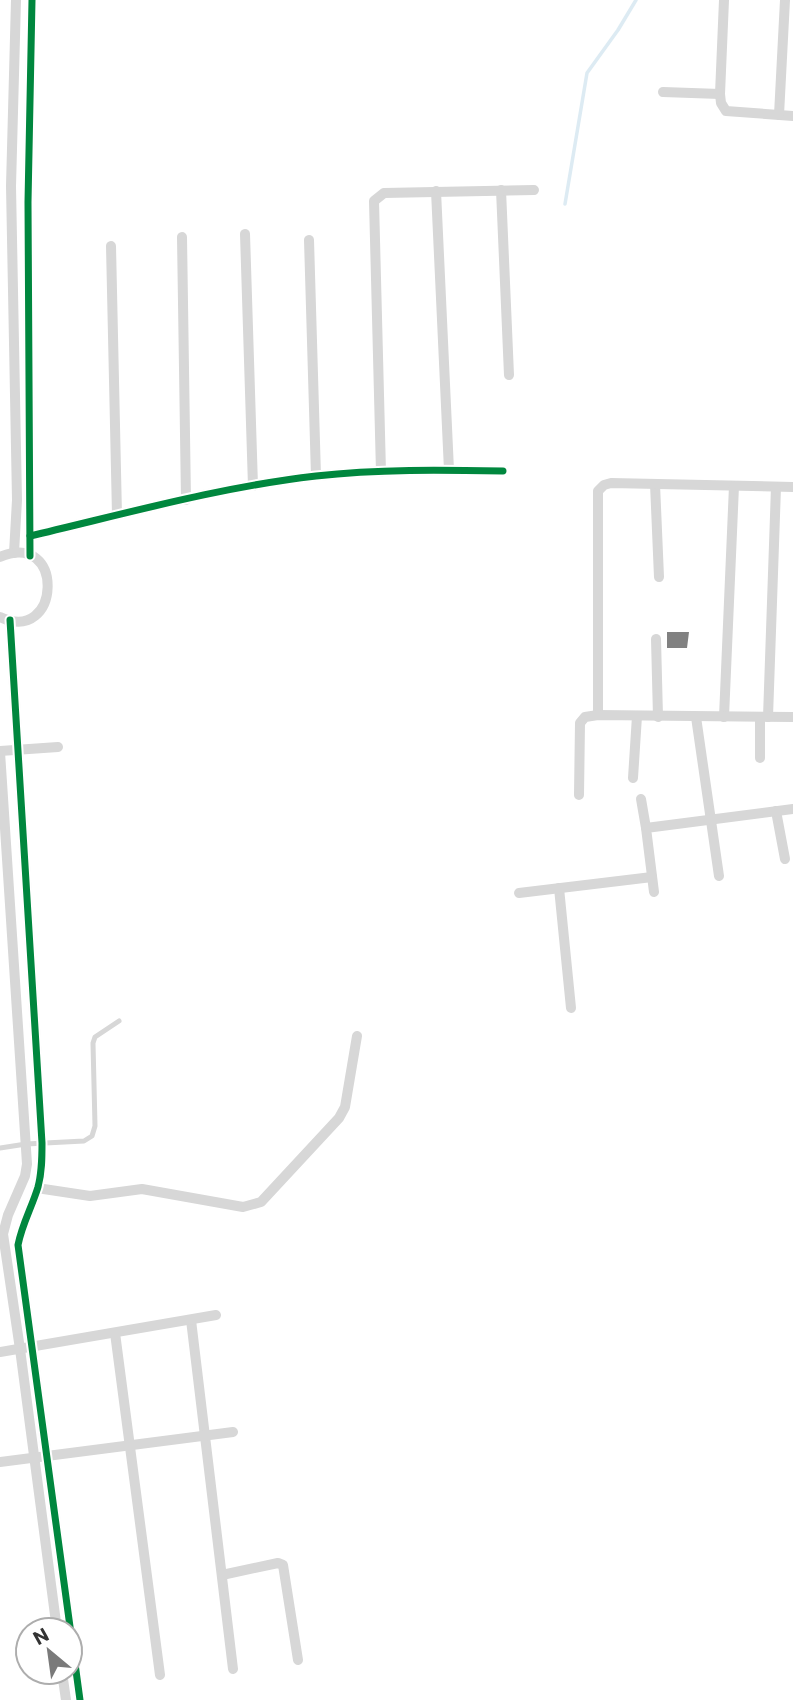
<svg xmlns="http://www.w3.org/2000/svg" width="793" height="1700" font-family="Commissioner,sans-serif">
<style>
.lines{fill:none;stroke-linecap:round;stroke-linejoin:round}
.stream{stroke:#ddebf3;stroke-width:3.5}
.building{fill:#818181}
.lane{stroke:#d7d7d7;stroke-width:5}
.street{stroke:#d7d7d7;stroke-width:10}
.cycleway-casing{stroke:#fff;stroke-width:11}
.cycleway{stroke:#00873e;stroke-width:7}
</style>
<rect width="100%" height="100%" fill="#fff"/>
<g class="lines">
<!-- stream -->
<polyline class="stream" points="565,204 587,73 618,30 636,0"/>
</g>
<!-- building -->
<polygon class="building" points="667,632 689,632 687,648 667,648"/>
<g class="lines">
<!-- lane -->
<polyline class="lane" points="0,1148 26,1144 84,1141 92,1136 95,1126 93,1043 95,1037 119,1021"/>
<!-- street -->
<g class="street">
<polyline points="724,0 720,94 721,103 726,111 793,116"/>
<polyline points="663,92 720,94"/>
<polyline points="779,115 785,0"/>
<polyline points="501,190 509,375"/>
<polyline points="436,191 449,470"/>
<polyline points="245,234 253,486"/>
<polyline points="182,237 186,500"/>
<polyline points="309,240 316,476"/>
<polyline points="111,246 117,515"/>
<polyline points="381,472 374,201 384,193 534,190"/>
<polyline points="655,484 659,577"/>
<path d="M 30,536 C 124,514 220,487 316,476 C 378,469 441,470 503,471"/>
<polyline points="14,553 17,500 11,186 16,0"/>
<polyline points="30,556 28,202 32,0"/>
<path d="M 0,557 C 66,529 61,646 0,617"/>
<path d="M 10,620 L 42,1143 C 42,1158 42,1172 38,1187 C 32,1207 22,1224 18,1245 L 80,1700"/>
<polyline points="656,639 658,717"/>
<polyline points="598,715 598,491 604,485 611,483 793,487"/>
<polyline points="696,717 719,876"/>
<polyline points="724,717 734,486"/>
<polyline points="768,717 776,487"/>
<polyline points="0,751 58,747"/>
<polyline points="0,752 27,1164 25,1176 8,1215 3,1234 20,1349 57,1630"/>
<polyline points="760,758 760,717"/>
<polyline points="633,778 637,716"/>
<polyline points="579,795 580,723 585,717 598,715 793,717"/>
<polyline points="641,799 646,828"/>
<polyline points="776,811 785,859"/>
<polyline points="559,888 571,1008"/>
<polyline points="654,892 646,828 793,809"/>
<polyline points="519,893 652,877"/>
<polyline points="37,1188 90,1196 142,1189 243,1207 261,1202 339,1118 345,1107 357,1036"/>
<polyline points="191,1320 233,1669"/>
<polyline points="115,1333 160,1675"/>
<polyline points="0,1352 216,1315"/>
<polyline points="0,1462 233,1432"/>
<polyline points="222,1575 278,1563 283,1565 298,1660"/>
<polyline points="62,1672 66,1700"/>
</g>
<defs>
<g id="cycleway">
<path d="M 30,536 C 124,514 220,487 316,476 C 378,469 441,470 503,471"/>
<polyline points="30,556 28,202 32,0"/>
<path d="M 10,620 L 42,1143 C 42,1158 42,1172 38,1187 C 32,1207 22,1224 18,1245 L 80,1700"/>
</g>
</defs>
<!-- cycleway casing -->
<use href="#cycleway" class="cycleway-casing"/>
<!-- cycleway -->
<use href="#cycleway" class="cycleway"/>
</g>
<!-- north arrow -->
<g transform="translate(49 1651) rotate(331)"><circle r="33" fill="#ffffff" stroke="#adadad" stroke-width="2"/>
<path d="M0-5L12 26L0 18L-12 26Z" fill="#7a7a7a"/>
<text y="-10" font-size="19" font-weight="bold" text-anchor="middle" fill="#333333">N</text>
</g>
</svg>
